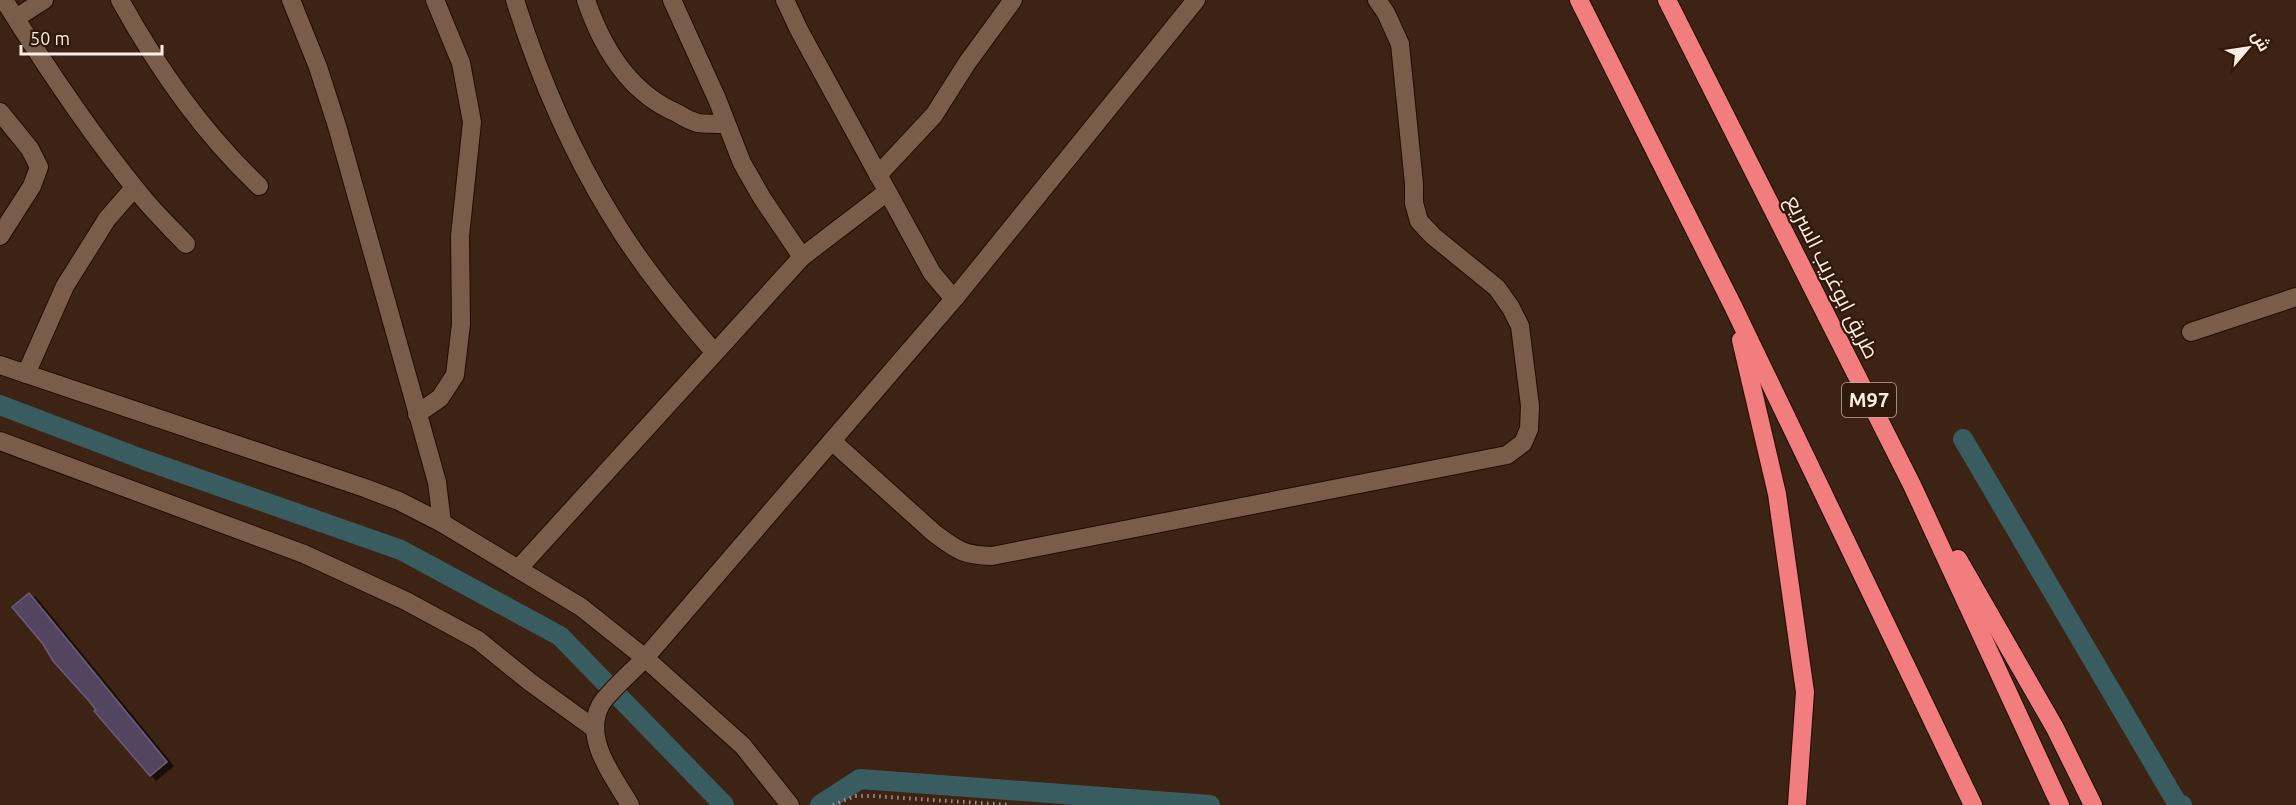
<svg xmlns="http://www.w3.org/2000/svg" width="2296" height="805" font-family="Ubuntu,Cairo,sans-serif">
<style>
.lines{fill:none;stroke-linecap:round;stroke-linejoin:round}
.canal{stroke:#395c60;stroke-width:20}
.building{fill:#524560;stroke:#695c78;stroke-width:1.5;filter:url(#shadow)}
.minor-casing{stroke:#220b00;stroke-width:20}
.motorway-casing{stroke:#220b00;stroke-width:20}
.path{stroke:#a69185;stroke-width:4;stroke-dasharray:1.5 4.5;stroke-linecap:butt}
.minor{stroke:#795c4a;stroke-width:18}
.motorway{stroke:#f27d7e;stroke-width:18}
.labels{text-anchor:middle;stroke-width:4.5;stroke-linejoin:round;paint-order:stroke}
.shield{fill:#311909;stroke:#c0ada2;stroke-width:1.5}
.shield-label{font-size:20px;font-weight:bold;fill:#feede3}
.street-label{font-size:21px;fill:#feede3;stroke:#311909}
</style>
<defs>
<filter id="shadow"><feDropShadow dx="6" dy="4" stdDeviation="0" flood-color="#0009"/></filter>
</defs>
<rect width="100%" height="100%" fill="#3c2313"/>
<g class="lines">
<!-- canal -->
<g class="canal">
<polyline points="0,405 142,459 401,550 560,636 724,805"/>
<polyline points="1963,439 2177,803 2182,805"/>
<polyline points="820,805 860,779 1210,805"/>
</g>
</g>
<!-- building -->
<polygon class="building" points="29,593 167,762 150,776 94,711 96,710 89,701 53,661 43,644 12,607"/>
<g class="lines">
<defs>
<g id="minor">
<path d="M 4,0 C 46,67 89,132 139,193 C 153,211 170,227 186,244"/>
<path d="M 120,0 C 158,69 202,132 259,186"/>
<polyline points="291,0 318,67 337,126 437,482 442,523"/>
<path d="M 515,0 C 539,76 570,149 612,217 C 641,265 678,310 714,352"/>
<path d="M 586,0 C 602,47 630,93 677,113 C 683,117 691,121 698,123 C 707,124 717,124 726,124"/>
<polyline points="672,0 717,99 742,163 762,198 802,257"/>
<polyline points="785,0 799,30 932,273 954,299"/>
<polyline points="16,18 44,0"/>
<polyline points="0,112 30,149 39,167 32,186 0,236"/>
<polyline points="878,175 934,115 967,63 1013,0"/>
<polyline points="2191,332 2296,297"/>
<polyline points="0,365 365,488 399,501 442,523 581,607 645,658 743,746 790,805"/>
<polyline points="26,374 65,286 107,219 134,188"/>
<polyline points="417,414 440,398 455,375 461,324 460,236 472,122 461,63 435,0"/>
<polyline points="0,441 304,554 406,601 478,640 530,682 595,729"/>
<path d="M 832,441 L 934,533 C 957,550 962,555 992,556 L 1507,455 L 1523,443 L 1529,429 L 1530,406 L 1520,326 L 1511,308 L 1497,288 L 1433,236 L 1419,221 L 1414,203 L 1414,184 L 1400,44 L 1386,13 L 1377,0"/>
<polyline points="519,568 802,257 887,192"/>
<path d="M 630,805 C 614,777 583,740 600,706 C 605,695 636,668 645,658 L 954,299 L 1196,0"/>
</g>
<g id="motorway">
<polyline points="1579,0 1733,306 1973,805"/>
<polyline points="1667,0 1912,485 2060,805"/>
<polyline points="1741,340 1777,494 1805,692 1797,805"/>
<polyline points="1958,559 2055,728 2093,805"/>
</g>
</defs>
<!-- minor casing -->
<use href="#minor" class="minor-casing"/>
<!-- motorway casing -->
<use href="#motorway" class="motorway-casing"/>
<!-- path -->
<polyline class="path" points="833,805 855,796 873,796 1009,805"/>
<!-- minor -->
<use href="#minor" class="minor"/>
<!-- motorway -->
<use href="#motorway" class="motorway"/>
</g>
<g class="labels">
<!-- shield labels -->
<rect class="shield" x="1842" y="383" width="54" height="34" rx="4.5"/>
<g class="shield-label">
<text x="1869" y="407">M97</text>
</g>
<!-- street labels -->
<g class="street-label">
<text transform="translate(1832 277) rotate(63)" y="7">طريق ابوغريب السريع</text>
</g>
</g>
<!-- north arrow -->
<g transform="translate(2248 48) rotate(61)" stroke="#311909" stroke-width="4.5" paint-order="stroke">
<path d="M0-4.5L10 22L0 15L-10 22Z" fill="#feede3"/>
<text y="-9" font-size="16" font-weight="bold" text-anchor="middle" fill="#feede3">ش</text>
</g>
<!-- scale -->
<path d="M21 45v9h141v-9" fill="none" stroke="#feede3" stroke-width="3"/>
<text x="30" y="45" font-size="18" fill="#feede3" stroke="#311909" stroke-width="4.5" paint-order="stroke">50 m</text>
</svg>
